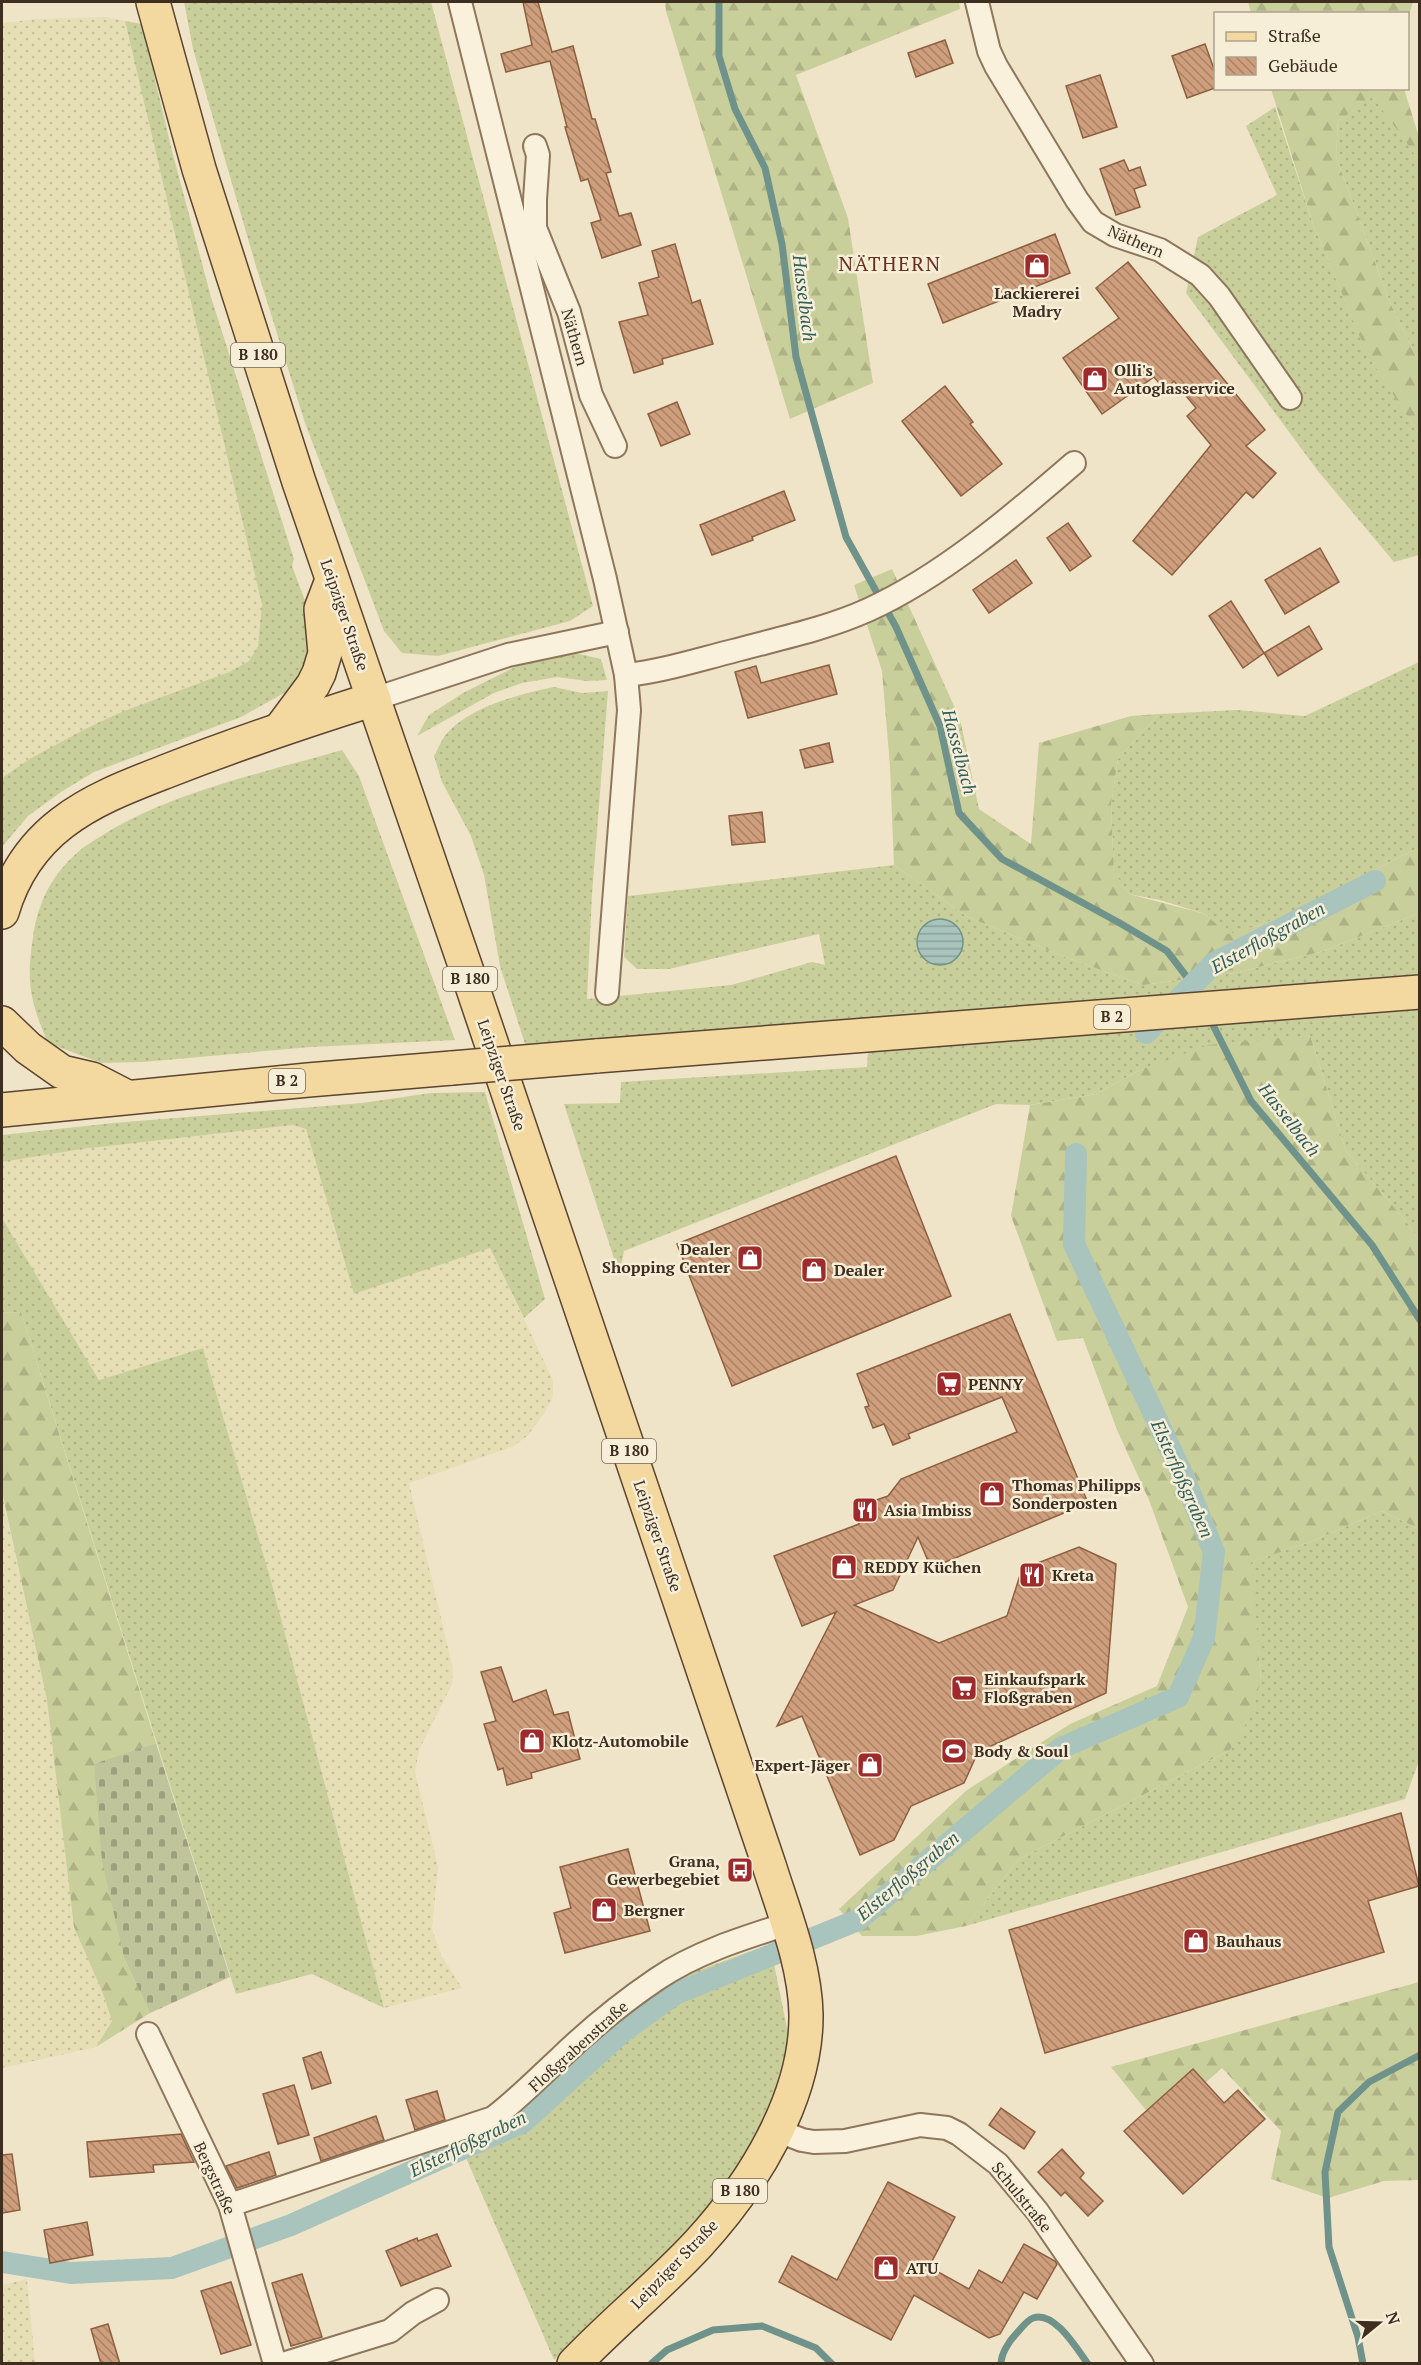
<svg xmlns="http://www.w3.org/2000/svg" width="1421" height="2365" font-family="'PT Serif',serif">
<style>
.farmland{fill:url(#farmland-dots)}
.grass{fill:url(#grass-dots)}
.forest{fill:url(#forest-firs)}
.cemetery{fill:url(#cemetery-stones)}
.water{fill:url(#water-rules);stroke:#6f938a;stroke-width:1.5}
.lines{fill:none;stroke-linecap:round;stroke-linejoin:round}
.stream{stroke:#6f938a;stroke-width:7}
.canal{stroke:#a9c4bc;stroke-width:22}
.building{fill:url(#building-back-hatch);stroke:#8d5f41;stroke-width:1.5}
.street-casing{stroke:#8d765c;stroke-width:26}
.primary-casing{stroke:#5b4430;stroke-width:36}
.street{stroke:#faf1dc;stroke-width:22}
.primary{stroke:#f3d9a0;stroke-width:33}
.primary-bridge-casing{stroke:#5b4430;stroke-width:36;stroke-linecap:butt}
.primary-bridge{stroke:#f3d9a0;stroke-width:33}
.labels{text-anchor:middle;stroke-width:5;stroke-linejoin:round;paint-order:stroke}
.shield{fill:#f7eed8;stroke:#756857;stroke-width:1.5}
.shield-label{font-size:15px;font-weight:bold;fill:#3d2e20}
.street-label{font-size:16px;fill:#3d2e20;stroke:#f7eed8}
.poi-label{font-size:16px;font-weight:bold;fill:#3d2e20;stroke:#f7eed8;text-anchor:start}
.water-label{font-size:18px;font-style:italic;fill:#2f5d5a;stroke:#f7eed8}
.quarter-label{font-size:20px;letter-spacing:1.5px;fill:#6b2e1e;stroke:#f7eed8}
</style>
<defs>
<pattern id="farmland-dots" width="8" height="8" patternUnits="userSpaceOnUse" patternTransform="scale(1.5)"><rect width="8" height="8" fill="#e6deb5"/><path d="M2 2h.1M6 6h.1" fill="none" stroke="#c6bf9b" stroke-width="1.8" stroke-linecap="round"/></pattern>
<pattern id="grass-dots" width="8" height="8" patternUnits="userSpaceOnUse" patternTransform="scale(1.5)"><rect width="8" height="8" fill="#c9cf9b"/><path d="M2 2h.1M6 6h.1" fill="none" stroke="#aeb285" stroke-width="1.8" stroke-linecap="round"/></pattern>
<pattern id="forest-firs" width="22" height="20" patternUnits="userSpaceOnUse" patternTransform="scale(1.5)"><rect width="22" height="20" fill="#c9cf9b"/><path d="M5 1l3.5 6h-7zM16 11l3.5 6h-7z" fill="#aeb285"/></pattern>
<pattern id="cemetery-stones" width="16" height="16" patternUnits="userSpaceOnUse" patternTransform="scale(1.5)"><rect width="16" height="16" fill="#bfc49a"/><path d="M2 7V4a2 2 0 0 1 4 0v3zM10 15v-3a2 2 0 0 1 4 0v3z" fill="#9ca07d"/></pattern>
<pattern id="water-rules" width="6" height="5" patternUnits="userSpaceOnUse" patternTransform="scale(1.5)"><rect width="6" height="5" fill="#a9c4bc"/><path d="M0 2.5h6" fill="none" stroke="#8ba098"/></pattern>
<pattern id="building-back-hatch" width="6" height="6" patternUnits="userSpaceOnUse" patternTransform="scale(1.5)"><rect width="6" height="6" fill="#cf9f7d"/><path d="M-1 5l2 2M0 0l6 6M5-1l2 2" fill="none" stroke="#a98266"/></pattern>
</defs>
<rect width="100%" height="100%" fill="#f0e4c8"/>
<!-- farmland -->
<g class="farmland">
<polygon points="106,17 125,21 262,605 262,620 258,646 249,661 229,672 119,713 87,728 31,758 2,778 2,23 37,19"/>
<polygon points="293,1125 306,1129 354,1294 490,1248 553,1380 553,1396 544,1414 528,1435 514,1446 409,1483 453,1669 452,1684 419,1750 415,1772 438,1867 432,1929 441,1955 462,1988 384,2008 270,1577 203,1348 99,1380 2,1218 2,1162 82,1149"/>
<polygon points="2,1466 3,1497 47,1700 60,1808 102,1991 112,2021 96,2047 2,2068"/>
<polygon points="27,2279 35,2363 2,2363 2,2285"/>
</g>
<!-- grass -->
<g class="grass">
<polygon points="184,2 431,2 593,606 570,621 438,656 402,653 384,631 305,423 255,263 193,49"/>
<polygon points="125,21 142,24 172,151 211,297 294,559 292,566 310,614 313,635 305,667 293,688 241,717 94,772 61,792 28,816 2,847 2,778 31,758 87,728 119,713 229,672 249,661 258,646 262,605"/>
<polygon points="1373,96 1419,160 1419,362 1391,305 1336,157 1338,121"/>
<polygon points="1275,107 1313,224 1368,355 1419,434 1419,555 1394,562 1318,471 1186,293 1198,237 1277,195 1246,126"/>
<polygon points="571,652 601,659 607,680 587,681 557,677 522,683 494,693 417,736 429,715 463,693 521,664"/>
<path d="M 1419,662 L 1419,848 C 1381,864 1348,886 1312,904 C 1285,917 1257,926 1228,935 L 1205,914 L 1160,900 L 1129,894 L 1114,873 L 1111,805 L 1118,759 L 1159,714 L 1237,710 L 1305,716 Z"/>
<path d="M 554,687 L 582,693 L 608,691 L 592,895 L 587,999 L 731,985 L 812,962 L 825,965 L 819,934 L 669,969 L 637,969 L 624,957 L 628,896 L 894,865 L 966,916 L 1062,956 L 1143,985 L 1235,973 L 1324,951 L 1419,913 L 1419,1241 L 1405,1220 L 1346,1151 L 1310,1035 L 1140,1070 L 1096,1094 L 1030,1105 L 996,1104 L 624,1251 L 619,1274 L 564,1104 L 620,1103 L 621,1082 L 867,1067 L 870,1021 L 593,1040 L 526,1047 L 500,966 L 484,875 L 471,836 L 442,782 L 434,756 C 438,749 442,738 448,732 C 473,706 520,694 554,687 Z"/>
<path d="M 342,750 L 359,776 L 455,1040 L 311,1047 L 143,1062 L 101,1063 L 48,1043 C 30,1001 26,983 33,937 C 38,901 52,875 79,851 C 87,844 97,839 106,833 C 173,792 266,772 342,750 Z"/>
<polygon points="485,1092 545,1299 524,1318 490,1248 354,1294 306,1129 293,1125 82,1149 2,1162 2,1135 113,1123 362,1103 431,1093"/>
<polygon points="2,1218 99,1380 203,1348 270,1577 384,2008 312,1974 236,1994 21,1312 2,1313"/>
<polygon points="1382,1511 1419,1529 1419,1761 1405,1799 966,1926 1019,1859 1230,1750 1261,1681 1250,1562 1310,1542"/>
<polygon points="770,1944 789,2038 772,2101 742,2165 702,2217 638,2284 554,2360 460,2144 513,2121 651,1996 691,1973"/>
</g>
<!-- forest -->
<g class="forest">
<polygon points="665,2 959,2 960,9 796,75 848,218 873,383 790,419 666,11"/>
<polygon points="1248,2 1413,2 1408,19 1408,14 1251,13"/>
<polygon points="1271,89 1404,89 1419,137 1419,160 1373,97 1338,121 1336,157 1391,305 1419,362 1419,434 1368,356 1313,224"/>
<path d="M 892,569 L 960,719 L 979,809 L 1031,844 L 1039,743 L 1131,716 L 1159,714 L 1118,759 L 1111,805 L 1114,872 L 1129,894 L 1205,914 L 1228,934 C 1257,926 1285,917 1312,904 C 1348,886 1381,864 1419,848 L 1419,913 L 1324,951 L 1235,973 L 1143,985 L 1062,956 L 966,916 L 894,865 L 890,767 L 882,671 L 854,585 Z"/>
<polygon points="1310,1035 1346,1151 1405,1220 1419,1241 1419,1529 1382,1511 1310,1542 1251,1562 1261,1681 1247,1722 1230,1750 1019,1859 966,1926 917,1936 862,1936 839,1909 967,1790 1070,1724 1157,1686 1188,1607 1149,1500 1117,1430 1083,1338 1057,1341 1011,1216 1030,1105 1096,1094 1140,1070 1208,1045"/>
<polygon points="21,1312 156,1743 94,1765 124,1958 150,2013 96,2047 112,2021 102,1991 74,1927 47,1700 3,1496 2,1313"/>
<polygon points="1419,1982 1419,2180 1384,2181 1328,2198 1271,2179 1281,2131 1222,2068 1158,2125 1111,2067"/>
</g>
<!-- cemetery -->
<polygon class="cemetery" points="156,1743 230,1977 150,2013 124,1958 102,1861 94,1764"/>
<!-- water -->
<circle class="water" cx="940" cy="942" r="23"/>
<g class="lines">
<!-- stream -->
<g class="stream">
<polyline points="719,2 719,56 735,109 765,168 782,244 796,357 846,537 896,627 940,726 959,813 1002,859 1118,922 1167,951 1193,985 1201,1001"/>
<polyline points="1210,1019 1251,1101 1372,1245 1420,1320"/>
<polyline points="651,2364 667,2350 713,2330 762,2326 816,2348 832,2364"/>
<path d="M 1001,2364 C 1001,2354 1009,2341 1016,2334 C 1020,2330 1027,2320 1033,2318 C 1054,2310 1077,2349 1088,2364"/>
<polyline points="1363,2364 1358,2337 1329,2247 1325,2172 1338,2112 1369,2082 1420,2055"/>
</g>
<!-- canal -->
<g class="canal">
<polyline points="1146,1033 1214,963 1375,881"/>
<polyline points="2,2262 71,2273 172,2268 291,2225 523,2122 621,2033 675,1994 858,1920 1061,1748 1178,1697 1204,1638 1214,1552 1184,1478 1074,1244 1076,1154"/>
</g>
</g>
<!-- building -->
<g class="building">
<polygon points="523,2 538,2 552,52 573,46 592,119 595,119 611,172 606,173 619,216 631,213 641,245 602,258 591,223 601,220 588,179 581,181 565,127 567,127 550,61 506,72 501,54 532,45"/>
<polygon points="945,40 953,63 916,77 908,53"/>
<polygon points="1205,44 1215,72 1215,88 1187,98 1172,56"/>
<polygon points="1100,75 1117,127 1083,138 1066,86"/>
<polygon points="1124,160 1129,171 1140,167 1146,185 1134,189 1140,207 1116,215 1100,169"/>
<polygon points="1055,234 1070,273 943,323 928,284"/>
<polygon points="675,244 692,303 700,300 713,344 662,359 663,364 634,373 619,322 648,315 639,283 659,277 652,251"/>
<polygon points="1128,262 1265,430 1246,446 1276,473 1253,498 1246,492 1172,575 1133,541 1211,445 1187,416 1196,408 1174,381 1165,390 1154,377 1102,414 1063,358 1119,318 1096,288"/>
<polygon points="945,386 973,422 970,424 1002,464 961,496 902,421"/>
<polygon points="677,402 690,434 661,446 648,414"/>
<polygon points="784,491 795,520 752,537 753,540 712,555 700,525"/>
<polygon points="1068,523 1091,556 1070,571 1047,538"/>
<polygon points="1320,548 1339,582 1285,614 1265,580"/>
<polygon points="1016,560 1032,583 989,613 973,590"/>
<polygon points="1231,601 1264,653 1243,668 1209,616"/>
<polygon points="1309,626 1322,649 1278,676 1264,653"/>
<polygon points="829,665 837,694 748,718 735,672 756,666 761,683"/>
<polygon points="829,743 833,762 805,768 800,750"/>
<polygon points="762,812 765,842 732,845 729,816"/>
<polygon points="896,1156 951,1296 732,1386 677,1244"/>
<polygon points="1010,1314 1088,1503 931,1568 918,1537 893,1590 854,1605 939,1643 1007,1616 1022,1569 1079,1547 1116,1564 1106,1693 978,1752 964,1783 911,1806 894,1840 860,1855 802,1716 777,1726 836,1612 802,1626 774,1556 859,1524 853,1508 888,1496 901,1479 1017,1432 1002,1397 908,1434 910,1438 893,1445 884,1424 873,1428 865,1407 869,1406 857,1374"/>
<polygon points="501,1667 513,1702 546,1690 554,1715 568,1712 580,1759 531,1773 532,1778 507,1785 503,1768 498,1770 484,1724 496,1721 481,1672"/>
<polygon points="1401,1813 1419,1886 1368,1901 1384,1952 1045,2053 1009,1930"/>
<polygon points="628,1849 650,1931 565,1953 554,1913 571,1908 560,1867"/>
<polygon points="321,2052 331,2083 312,2089 303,2058"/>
<polygon points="1193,2069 1224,2103 1238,2090 1265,2119 1183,2194 1124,2131"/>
<polygon points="294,2085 309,2135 278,2144 263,2094"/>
<polygon points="437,2091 445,2120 415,2130 406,2100"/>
<polygon points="1001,2108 1035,2132 1024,2149 989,2125"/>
<polygon points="376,2116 384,2140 321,2161 314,2138"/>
<polygon points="181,2134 194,2162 153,2165 154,2172 90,2177 87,2142"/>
<polygon points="1062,2149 1084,2173 1080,2178 1103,2201 1088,2216 1065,2192 1061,2196 1038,2172"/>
<polygon points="269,2152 276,2175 237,2188 226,2166"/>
<polygon points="12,2154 20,2210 2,2213 2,2155"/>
<polygon points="888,2182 955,2217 929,2267 969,2289 979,2270 1002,2283 1024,2244 1055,2261 1057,2264 1037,2299 1024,2292 1000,2334 989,2338 914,2295 891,2340 779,2282 792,2256 837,2280"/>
<polygon points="87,2222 93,2255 50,2263 44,2230"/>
<polygon points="437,2234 451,2266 401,2286 386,2251 417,2238 418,2241"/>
<polygon points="302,2274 322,2337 291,2346 272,2283"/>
<polygon points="231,2282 251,2345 221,2354 201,2291"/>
<polygon points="108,2324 120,2364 101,2364 91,2329"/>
</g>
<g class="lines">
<defs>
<g id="street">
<polyline points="460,2 605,579 626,675 629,710 607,993"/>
<polyline points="977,2 989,51 996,66 1077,200 1093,222 1115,235 1160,250 1200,275 1219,296 1290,398"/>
<polyline points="535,146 538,155 535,200 535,228"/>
<polyline points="518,231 535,228 569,312 591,395 615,446"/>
<path d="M 626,675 C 663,671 697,660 733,651 C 777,639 826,629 868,610 C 941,577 1014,515 1074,463"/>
<polyline points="374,699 508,655 617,632"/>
<polyline points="148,2034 230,2205 275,2364"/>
<polyline points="776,2130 802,2140 814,2142 845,2141 920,2125 947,2128 959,2134 998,2164 1037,2211 1142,2364"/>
<path d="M 230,2205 L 493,2118 C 518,2099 538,2078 561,2057 C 590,2029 623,2002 657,1979 C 695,1953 743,1938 787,1924"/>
<polyline points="283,2364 390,2331 413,2313 437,2300"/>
</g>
<g id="primary">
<path d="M 153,2 L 199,169 L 299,482 L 469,977 L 769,1865 C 784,1913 805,1964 806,2014 C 807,2098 753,2184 698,2244 C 659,2286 614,2322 574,2364"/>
<polyline points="281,728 313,685 319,673 325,653 321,609 332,580"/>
<path d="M 2,912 C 12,878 32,846 62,823 C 93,799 131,785 167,771 C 236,744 304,721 374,699"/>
<polyline points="2,1023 28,1048 62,1072 92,1079 125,1096"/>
<polyline points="596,1056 1420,992"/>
<polyline points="2,1110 308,1080 452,1068"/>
</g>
</defs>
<!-- street casing -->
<use href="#street" class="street-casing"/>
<!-- primary casing -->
<use href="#primary" class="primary-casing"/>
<!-- street -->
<use href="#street" class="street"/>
<!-- primary -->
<use href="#primary" class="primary"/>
<defs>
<polyline id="primary-bridge" points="452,1068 596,1056"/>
</defs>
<!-- primary-bridge casing -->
<use href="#primary-bridge" class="primary-bridge-casing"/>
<!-- primary-bridge -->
<use href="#primary-bridge" class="primary-bridge"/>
</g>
<!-- icons -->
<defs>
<symbol id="shop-square" viewBox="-11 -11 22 22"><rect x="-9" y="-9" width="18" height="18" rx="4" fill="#9e2a2b" stroke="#f7eed8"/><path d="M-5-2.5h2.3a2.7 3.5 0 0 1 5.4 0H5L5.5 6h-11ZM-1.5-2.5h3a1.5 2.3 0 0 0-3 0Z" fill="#fff"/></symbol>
<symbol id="supermarket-square" viewBox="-11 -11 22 22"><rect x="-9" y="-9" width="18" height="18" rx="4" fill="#9e2a2b" stroke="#f7eed8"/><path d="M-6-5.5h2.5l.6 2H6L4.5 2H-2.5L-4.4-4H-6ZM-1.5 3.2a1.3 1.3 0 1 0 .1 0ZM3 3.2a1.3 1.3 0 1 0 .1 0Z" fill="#fff"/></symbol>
<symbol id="restaurant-square" viewBox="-11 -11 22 22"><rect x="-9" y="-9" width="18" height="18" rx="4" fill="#9e2a2b" stroke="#f7eed8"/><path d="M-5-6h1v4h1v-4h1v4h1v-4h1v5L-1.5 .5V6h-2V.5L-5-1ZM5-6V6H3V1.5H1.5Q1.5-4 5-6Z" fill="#fff"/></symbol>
<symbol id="stadium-square" viewBox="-11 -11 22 22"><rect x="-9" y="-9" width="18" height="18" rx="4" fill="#9e2a2b" stroke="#f7eed8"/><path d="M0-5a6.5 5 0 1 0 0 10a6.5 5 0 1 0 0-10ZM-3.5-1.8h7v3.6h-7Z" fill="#fff"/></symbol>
<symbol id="bus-square" viewBox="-11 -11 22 22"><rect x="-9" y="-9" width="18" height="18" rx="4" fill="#9e2a2b" stroke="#f7eed8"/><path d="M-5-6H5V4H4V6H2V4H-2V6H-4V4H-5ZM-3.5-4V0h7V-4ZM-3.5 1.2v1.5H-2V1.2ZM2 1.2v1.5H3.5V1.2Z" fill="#fff"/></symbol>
</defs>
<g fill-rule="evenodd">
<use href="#shop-square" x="1022" y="251" width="30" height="30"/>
<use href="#shop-square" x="1080" y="364" width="30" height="30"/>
<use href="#shop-square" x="735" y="1243" width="30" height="30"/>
<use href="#shop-square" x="799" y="1255" width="30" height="30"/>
<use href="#supermarket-square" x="934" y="1369" width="30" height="30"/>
<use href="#shop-square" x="977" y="1479" width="30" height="30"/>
<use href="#restaurant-square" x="850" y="1495" width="30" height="30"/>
<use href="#shop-square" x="829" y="1552" width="30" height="30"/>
<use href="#restaurant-square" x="1017" y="1560" width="30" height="30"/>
<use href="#supermarket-square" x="949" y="1673" width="30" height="30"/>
<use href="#shop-square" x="517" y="1726" width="30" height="30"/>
<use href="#stadium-square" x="939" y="1736" width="30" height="30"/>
<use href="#shop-square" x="855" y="1750" width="30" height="30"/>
<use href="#bus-square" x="725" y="1855" width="30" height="30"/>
<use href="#shop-square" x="589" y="1895" width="30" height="30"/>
<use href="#shop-square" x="1181" y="1926" width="30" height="30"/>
<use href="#shop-square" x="871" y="2253" width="30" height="30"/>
</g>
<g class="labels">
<!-- shield labels -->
<g class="shield">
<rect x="231" y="343" width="54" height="24" rx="4.5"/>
<rect x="443" y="967" width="54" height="24" rx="4.5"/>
<rect x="1094" y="1005" width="36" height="24" rx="4.5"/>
<rect x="269" y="1069" width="36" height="24" rx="4.5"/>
<rect x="602" y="1439" width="54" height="24" rx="4.5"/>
<rect x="713" y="2179" width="54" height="24" rx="4.5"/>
</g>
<g class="shield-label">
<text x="258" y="360">B 180</text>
<text x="470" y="984">B 180</text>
<text x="1112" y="1022">B 2</text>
<text x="287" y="1086">B 2</text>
<text x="629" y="1456">B 180</text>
<text x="740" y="2196">B 180</text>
</g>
<!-- street labels -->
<g class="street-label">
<text transform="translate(1136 241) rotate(23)" y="6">Näthern</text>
<text transform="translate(575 337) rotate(74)" y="6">Näthern</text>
<text transform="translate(345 615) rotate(71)" y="6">Leipziger Straße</text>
<text transform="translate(502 1075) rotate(71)" y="6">Leipziger Straße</text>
<text transform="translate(658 1536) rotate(71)" y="6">Leipziger Straße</text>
<text transform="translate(578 2046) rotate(-42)" y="6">Floßgrabenstraße</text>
<text transform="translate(215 2178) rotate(65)" y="6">Bergstraße</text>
<text transform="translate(1022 2197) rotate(51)" y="6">Schulstraße</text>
<text transform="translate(674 2264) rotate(-46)" y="6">Leipziger Straße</text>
</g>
<!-- poi labels -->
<g class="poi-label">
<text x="1037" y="299" text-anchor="middle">Lackiererei<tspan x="1037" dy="18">Madry</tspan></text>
<text x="1114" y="376">Olli's<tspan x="1114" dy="18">Autoglasservice</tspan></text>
<text x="730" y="1255" text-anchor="end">Dealer<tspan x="730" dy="18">Shopping Center</tspan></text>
<text x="834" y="1276">Dealer</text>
<text x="968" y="1390">PENNY</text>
<text x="1012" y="1491">Thomas Philipps<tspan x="1012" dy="18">Sonderposten</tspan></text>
<text x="884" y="1516">Asia Imbiss</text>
<text x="864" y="1573">REDDY Küchen</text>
<text x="1052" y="1581">Kreta</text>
<text x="984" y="1685">Einkaufspark<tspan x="984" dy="18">Floßgraben</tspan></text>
<text x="552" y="1747">Klotz-Automobile</text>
<text x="974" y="1757">Body &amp; Soul</text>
<text x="850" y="1771" text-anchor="end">Expert-Jäger</text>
<text x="720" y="1867" text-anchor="end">Grana,<tspan x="720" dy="18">Gewerbegebiet</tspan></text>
<text x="624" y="1916">Bergner</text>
<text x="1216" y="1947">Bauhaus</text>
<text x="906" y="2274">ATU</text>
</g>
<!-- water labels -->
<g class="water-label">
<text transform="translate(804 298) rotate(83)" y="6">Hasselbach</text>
<text transform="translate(959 752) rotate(75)" y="6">Hasselbach</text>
<text transform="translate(1268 938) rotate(-29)" y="6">Elsterfloßgraben</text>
<text transform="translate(1289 1120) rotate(52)" y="6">Hasselbach</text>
<text transform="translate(1182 1479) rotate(66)" y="6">Elsterfloßgraben</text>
<text transform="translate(908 1876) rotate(-40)" y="6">Elsterfloßgraben</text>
<text transform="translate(468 2144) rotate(-26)" y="6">Elsterfloßgraben</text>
</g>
<!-- quarter labels -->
<g class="quarter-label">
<text x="890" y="271">NÄTHERN</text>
</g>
</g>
<!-- border -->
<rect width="1421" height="2365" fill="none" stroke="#3d2e20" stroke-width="6"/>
<!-- legend -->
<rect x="1214" y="12" width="195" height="78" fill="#f7eed8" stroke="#ada18e" stroke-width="1.5"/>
<rect x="1226" y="32" width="30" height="9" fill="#f3d9a0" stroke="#ada18e" stroke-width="1.5"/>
<text x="1268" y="42" font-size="18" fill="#3d2e20">Straße</text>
<rect x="1226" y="57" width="30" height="18" fill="url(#building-back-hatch)" stroke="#ada18e" stroke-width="1.5"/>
<text x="1268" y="72" font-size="18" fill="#3d2e20">Gebäude</text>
<!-- north arrow -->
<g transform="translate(1379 2323) rotate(71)" stroke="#f7eed8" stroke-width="4.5" paint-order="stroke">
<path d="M0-4.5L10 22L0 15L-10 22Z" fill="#3d2e20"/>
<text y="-9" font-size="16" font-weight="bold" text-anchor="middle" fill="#3d2e20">N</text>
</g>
</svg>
